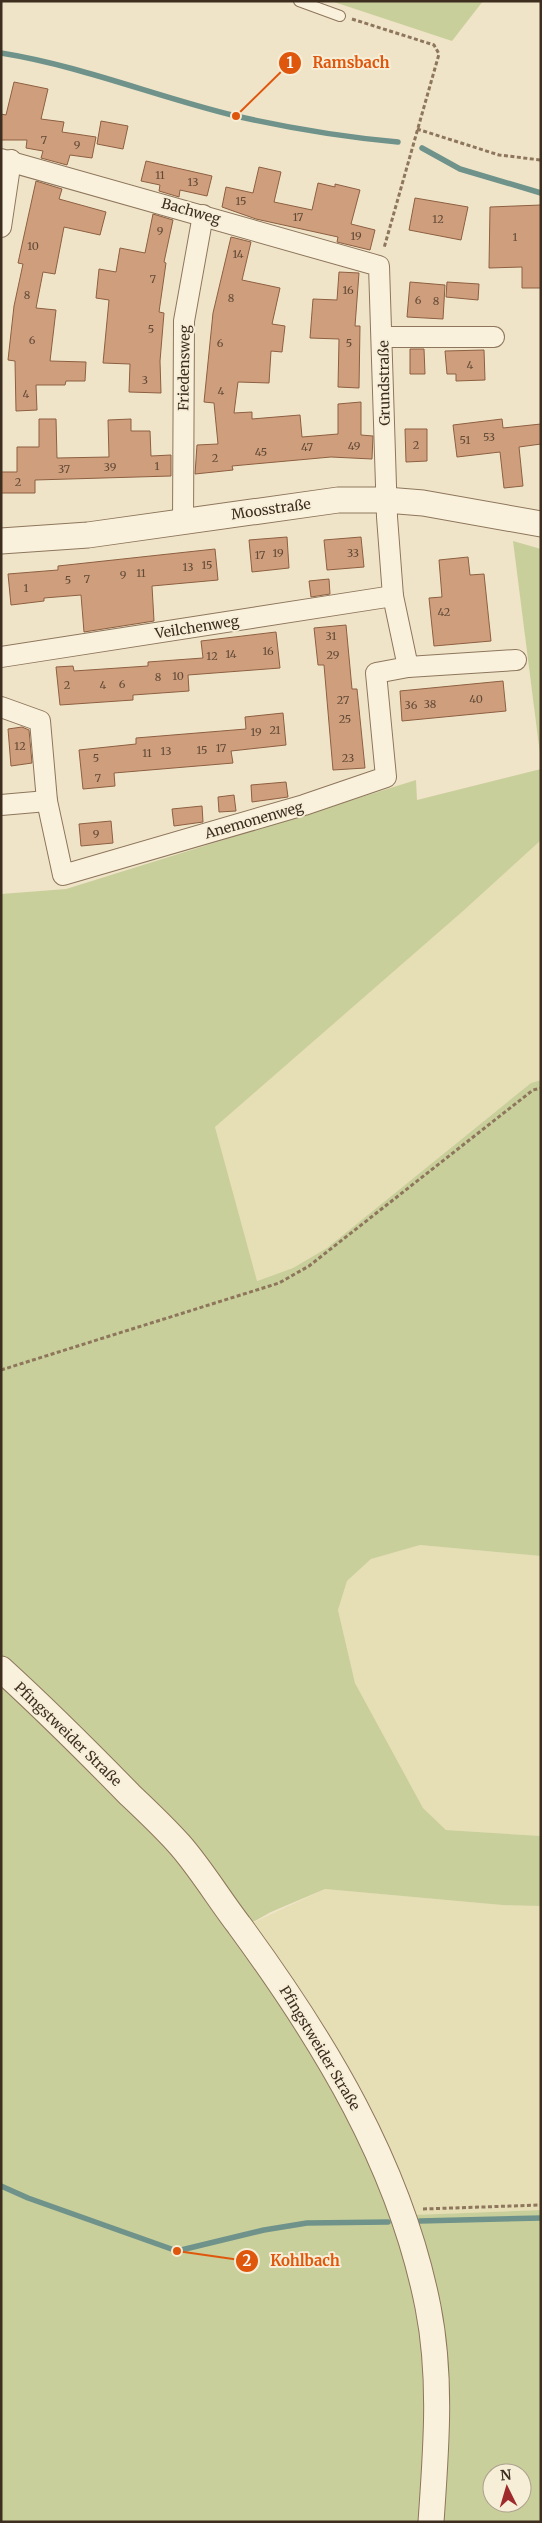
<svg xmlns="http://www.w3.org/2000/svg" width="542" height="2523" font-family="Merriweather,serif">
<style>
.farmland{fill:#e6deb5}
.green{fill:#c9cf9b;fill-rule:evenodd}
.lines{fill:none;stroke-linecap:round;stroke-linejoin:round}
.stream{stroke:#6f938a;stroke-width:5.5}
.building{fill:#cf9f7d;stroke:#8d5f41}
.service-casing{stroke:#8d765c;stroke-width:12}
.minor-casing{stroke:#8d765c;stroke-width:22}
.tertiary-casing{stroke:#8d765c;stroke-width:27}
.path{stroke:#8d765c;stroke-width:3;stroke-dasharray:4 2.5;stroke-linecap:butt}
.service{stroke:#faf1dc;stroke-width:10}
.minor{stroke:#faf1dc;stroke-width:20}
.tertiary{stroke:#faf1dc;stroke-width:25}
.labels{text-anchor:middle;stroke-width:4;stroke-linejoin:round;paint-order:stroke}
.number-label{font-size:11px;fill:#624a37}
.street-label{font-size:14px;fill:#3d2e20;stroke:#f7eed8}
.leader{fill:none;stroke:#df570d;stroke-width:2}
.callout-dot{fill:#df570d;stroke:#f7eed8;stroke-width:2}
.mark-label{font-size:15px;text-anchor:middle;font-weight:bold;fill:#fff}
.callout-label{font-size:15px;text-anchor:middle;font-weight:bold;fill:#df570d;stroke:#f7eed8;stroke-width:4;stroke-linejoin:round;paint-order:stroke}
</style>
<rect width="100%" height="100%" fill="#f0e4c8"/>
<!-- farmland -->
<g class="farmland">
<polygon points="541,835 541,1080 531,1083 327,1248 293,1268 256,1281 215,1127"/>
<polygon points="420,1545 541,1556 541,1836 446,1830 423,1808 355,1683 338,1610 347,1581 371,1559"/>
<polygon points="325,1889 502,1905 541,1906 541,2210 413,2215 250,1924"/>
</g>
<!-- green -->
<g class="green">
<polygon points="331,1 483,1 452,41"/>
<polygon points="513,541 541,549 541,762"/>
<polygon points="541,769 541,840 463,911 215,1127 257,1281 293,1268 327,1248 531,1083 541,1080 541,1556 420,1545 371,1559 347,1581 338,1610 355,1683 423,1808 446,1830 541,1836 541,1906 502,1905 325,1889 271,1912 235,1932 336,2086 389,2199 420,2320 428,2411 422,2522 1,2522 1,894 66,889 416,780 417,800"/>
<path d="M 541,2210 L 541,2522 L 439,2522 L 413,2215 ZM 492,2473 L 522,2473 L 522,2503 L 492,2503 Z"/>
</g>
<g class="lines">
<!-- stream -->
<g class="stream">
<path d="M 1,53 C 82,66 157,97 236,116 C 289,128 344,137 398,142"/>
<polyline points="422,148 460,169 541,193"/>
<polyline points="1,2186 28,2198 177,2251 264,2230 307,2223 388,2222"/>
<polyline points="420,2221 541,2218"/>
</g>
</g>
<!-- building -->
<g class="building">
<polygon points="14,82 48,89 41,119 64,122 62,132 96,137 92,158 70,155 67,165 41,158 43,151 26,148 27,140 1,140 1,114 6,115"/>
<polygon points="101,121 128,126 123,149 97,144"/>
<polygon points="146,161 212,176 207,196 180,190 179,197 159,191 160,185 141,181"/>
<polygon points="259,167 281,172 274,202 312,210 318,183 335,187 335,184 360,190 351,224 375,230 370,250 337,242 338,237 256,219 222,207 226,187 253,193"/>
<polygon points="36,181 62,189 59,199 106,212 100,235 64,227 55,274 43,272 36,308 56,310 50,361 86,362 85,381 66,381 65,385 36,385 37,410 16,411 15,361 8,360 14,306 23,264 18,263"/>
<polygon points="415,198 468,207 461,240 409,230"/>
<polygon points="541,205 541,288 522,288 522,267 489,268 490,207"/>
<polygon points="153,214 173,220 164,262 166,263 159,312 164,313 160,361 161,393 129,392 130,364 103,363 109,300 96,298 99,269 116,272 120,248 145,253"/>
<polygon points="231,237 251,242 242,280 280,288 272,324 285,326 282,352 271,351 269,383 238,382 234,413 252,412 252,419 300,415 302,437 338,434 338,404 361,402 361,435 373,436 372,459 331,457 232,466 233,470 195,474 197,445 218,444 214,403 204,402 213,313"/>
<polygon points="339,272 359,273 355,326 360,326 359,388 338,387 339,339 310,338 313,299 337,300"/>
<polygon points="410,282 445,285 443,319 407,317"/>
<polygon points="447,282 479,284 478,300 446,297"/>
<polygon points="410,349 424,349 425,374 410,374"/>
<polygon points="484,350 485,380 456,381 456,374 447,374 445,351"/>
<polygon points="39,419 56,419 57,458 109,457 108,420 131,419 131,431 150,431 151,456 171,455 171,476 35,480 35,493 1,493 1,472 17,472 17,447 39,447"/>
<polygon points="502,419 503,428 541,424 541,444 519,447 523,486 504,488 500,452 457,457 453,425"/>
<polygon points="405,429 427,429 427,461 406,462"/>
<polygon points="287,537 289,568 252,572 249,540"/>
<polygon points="361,537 364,567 327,570 324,540"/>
<polygon points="215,549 218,580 152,586 154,621 84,632 81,595 44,598 44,601 11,605 8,574 58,570 58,566"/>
<polygon points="468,557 470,575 484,574 491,641 434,646 429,598 442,597 439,560"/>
<polygon points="329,579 330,594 311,597 309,581"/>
<polygon points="346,625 352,689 357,689 365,768 333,770 324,665 318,665 314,628"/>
<polygon points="276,632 280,668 188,675 189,691 133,695 133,700 60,705 56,667 73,666 74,671 148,666 148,662 203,658 201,641"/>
<polygon points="503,681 506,711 402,721 400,691"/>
<polygon points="283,713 286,745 231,751 233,763 114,773 115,786 83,789 79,750 136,744 136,738 246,729 245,717"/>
<polygon points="22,727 29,730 32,763 11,766 8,729"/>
<polygon points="286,782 288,797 252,802 251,785"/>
<polygon points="234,795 236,811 219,812 218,797"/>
<polygon points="202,806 203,822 174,826 172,809"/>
<polygon points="111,821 113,843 81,846 79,824"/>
</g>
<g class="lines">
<defs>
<polyline id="service" points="299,1 340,16"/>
<g id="minor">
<polyline points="1,159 379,266 387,517 393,596 408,667 376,673 386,777 304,805 63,875 47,801 40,721 1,707"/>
<polyline points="1,227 11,160"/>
<polyline points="383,337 494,337"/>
<polyline points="183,523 184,321 203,215"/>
<polyline points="1,657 393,596"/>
<polyline points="408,667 516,660"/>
<polyline points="1,805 47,801"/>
</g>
<g id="tertiary">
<polyline points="1,541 88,535 338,500 386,500 423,503 541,524"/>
<path d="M 1,1669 C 46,1710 88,1752 130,1795 C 147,1811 164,1827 180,1845 C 201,1869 219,1899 239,1925 C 324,2041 400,2165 428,2307 C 442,2378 436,2450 431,2522"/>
</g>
</defs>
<!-- service casing -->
<use href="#service" class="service-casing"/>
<!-- minor casing -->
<use href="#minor" class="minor-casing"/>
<!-- tertiary casing -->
<use href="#tertiary" class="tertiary-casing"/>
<!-- path -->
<g class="path">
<polyline points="352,19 434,45 439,54 384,248"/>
<polyline points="417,129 499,155 541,160"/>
<polyline points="1,1370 279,1283 309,1266 533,1090 541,1088"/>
<polyline points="423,2209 541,2205"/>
</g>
<!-- service -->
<use href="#service" class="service"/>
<!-- minor -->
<use href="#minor" class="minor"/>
<!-- tertiary -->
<use href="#tertiary" class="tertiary"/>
</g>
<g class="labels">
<!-- number labels -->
<g class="number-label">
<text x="44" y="144">7</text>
<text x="77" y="149">9</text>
<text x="160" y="179">11</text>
<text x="193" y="186">13</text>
<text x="241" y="205">15</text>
<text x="298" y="221">17</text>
<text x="438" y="223">12</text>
<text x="160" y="235">9</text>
<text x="356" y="240">19</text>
<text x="515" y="241">1</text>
<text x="33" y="250">10</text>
<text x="238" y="258">14</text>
<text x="153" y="283">7</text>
<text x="348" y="294">16</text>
<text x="27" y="299">8</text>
<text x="231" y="302">8</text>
<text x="418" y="304">6</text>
<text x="436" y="305">8</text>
<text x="151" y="333">5</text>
<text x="32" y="344">6</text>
<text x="220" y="347">6</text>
<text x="349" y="347">5</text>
<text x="470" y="369">4</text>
<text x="145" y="384">3</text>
<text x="221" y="395">4</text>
<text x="26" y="398">4</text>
<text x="489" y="441">53</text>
<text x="465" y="444">51</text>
<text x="416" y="449">2</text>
<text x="354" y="450">49</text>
<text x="307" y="451">47</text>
<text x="261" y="456">45</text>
<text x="215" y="462">2</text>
<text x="157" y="470">1</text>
<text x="110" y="471">39</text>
<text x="64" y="473">37</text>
<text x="18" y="486">2</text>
<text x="278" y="557">19</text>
<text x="353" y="557">33</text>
<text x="260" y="559">17</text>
<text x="207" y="569">15</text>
<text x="188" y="571">13</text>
<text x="141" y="577">11</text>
<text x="123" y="579">9</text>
<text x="87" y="583">7</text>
<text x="68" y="584">5</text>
<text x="26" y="592">1</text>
<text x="444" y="616">42</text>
<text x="331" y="640">31</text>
<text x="268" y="655">16</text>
<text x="231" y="658">14</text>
<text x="333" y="659">29</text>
<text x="212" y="660">12</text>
<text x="178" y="680">10</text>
<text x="158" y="681">8</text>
<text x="122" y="688">6</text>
<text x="67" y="689">2</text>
<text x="103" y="689">4</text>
<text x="476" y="703">40</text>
<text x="343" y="704">27</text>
<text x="430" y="708">38</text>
<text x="411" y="709">36</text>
<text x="345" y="723">25</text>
<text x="275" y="734">21</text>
<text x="256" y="736">19</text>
<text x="20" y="750">12</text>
<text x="221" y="752">17</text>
<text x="202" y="754">15</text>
<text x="166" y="755">13</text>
<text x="147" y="757">11</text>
<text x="96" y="762">5</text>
<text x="348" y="762">23</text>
<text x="98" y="782">7</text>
<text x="96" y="838">9</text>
</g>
<!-- street labels -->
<g class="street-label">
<text transform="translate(191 211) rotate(16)" y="5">Bachweg</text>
<text transform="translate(184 368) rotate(-89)" y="5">Friedensweg</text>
<text transform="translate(384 383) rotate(-91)" y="5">Grundstraße</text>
<text transform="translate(271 509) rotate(-8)" y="5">Moosstraße</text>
<text transform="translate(197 627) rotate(-9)" y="5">Veilchenweg</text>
<text transform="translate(254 820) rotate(-16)" y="5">Anemonenweg</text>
<text transform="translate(68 1734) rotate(44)" y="5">Pfingstweider Straße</text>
<text transform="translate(320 2048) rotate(59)" y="5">Pfingstweider Straße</text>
</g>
</g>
<!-- callouts -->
<path class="leader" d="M236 116L290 63M177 2251L247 2261"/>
<g class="callout-dot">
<circle cx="236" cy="116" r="5"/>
<circle cx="177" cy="2251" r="5"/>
<circle cx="290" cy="63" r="12"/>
<circle cx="247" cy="2261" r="12"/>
</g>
<g class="mark-label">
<text x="290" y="68">1</text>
<text x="247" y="2266">2</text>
</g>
<g class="callout-label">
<text x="351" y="68">Ramsbach</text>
<text x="305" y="2266">Kohlbach</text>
</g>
<!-- border -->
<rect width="542" height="2523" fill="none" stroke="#3d2e20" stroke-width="5"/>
<!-- north arrow -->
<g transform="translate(507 2488) rotate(355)"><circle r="24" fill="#f7eed8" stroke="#ada18e"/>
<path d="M0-4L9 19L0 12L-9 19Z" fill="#9e2a2b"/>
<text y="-8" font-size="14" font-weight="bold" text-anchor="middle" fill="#3d2e20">N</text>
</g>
</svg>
